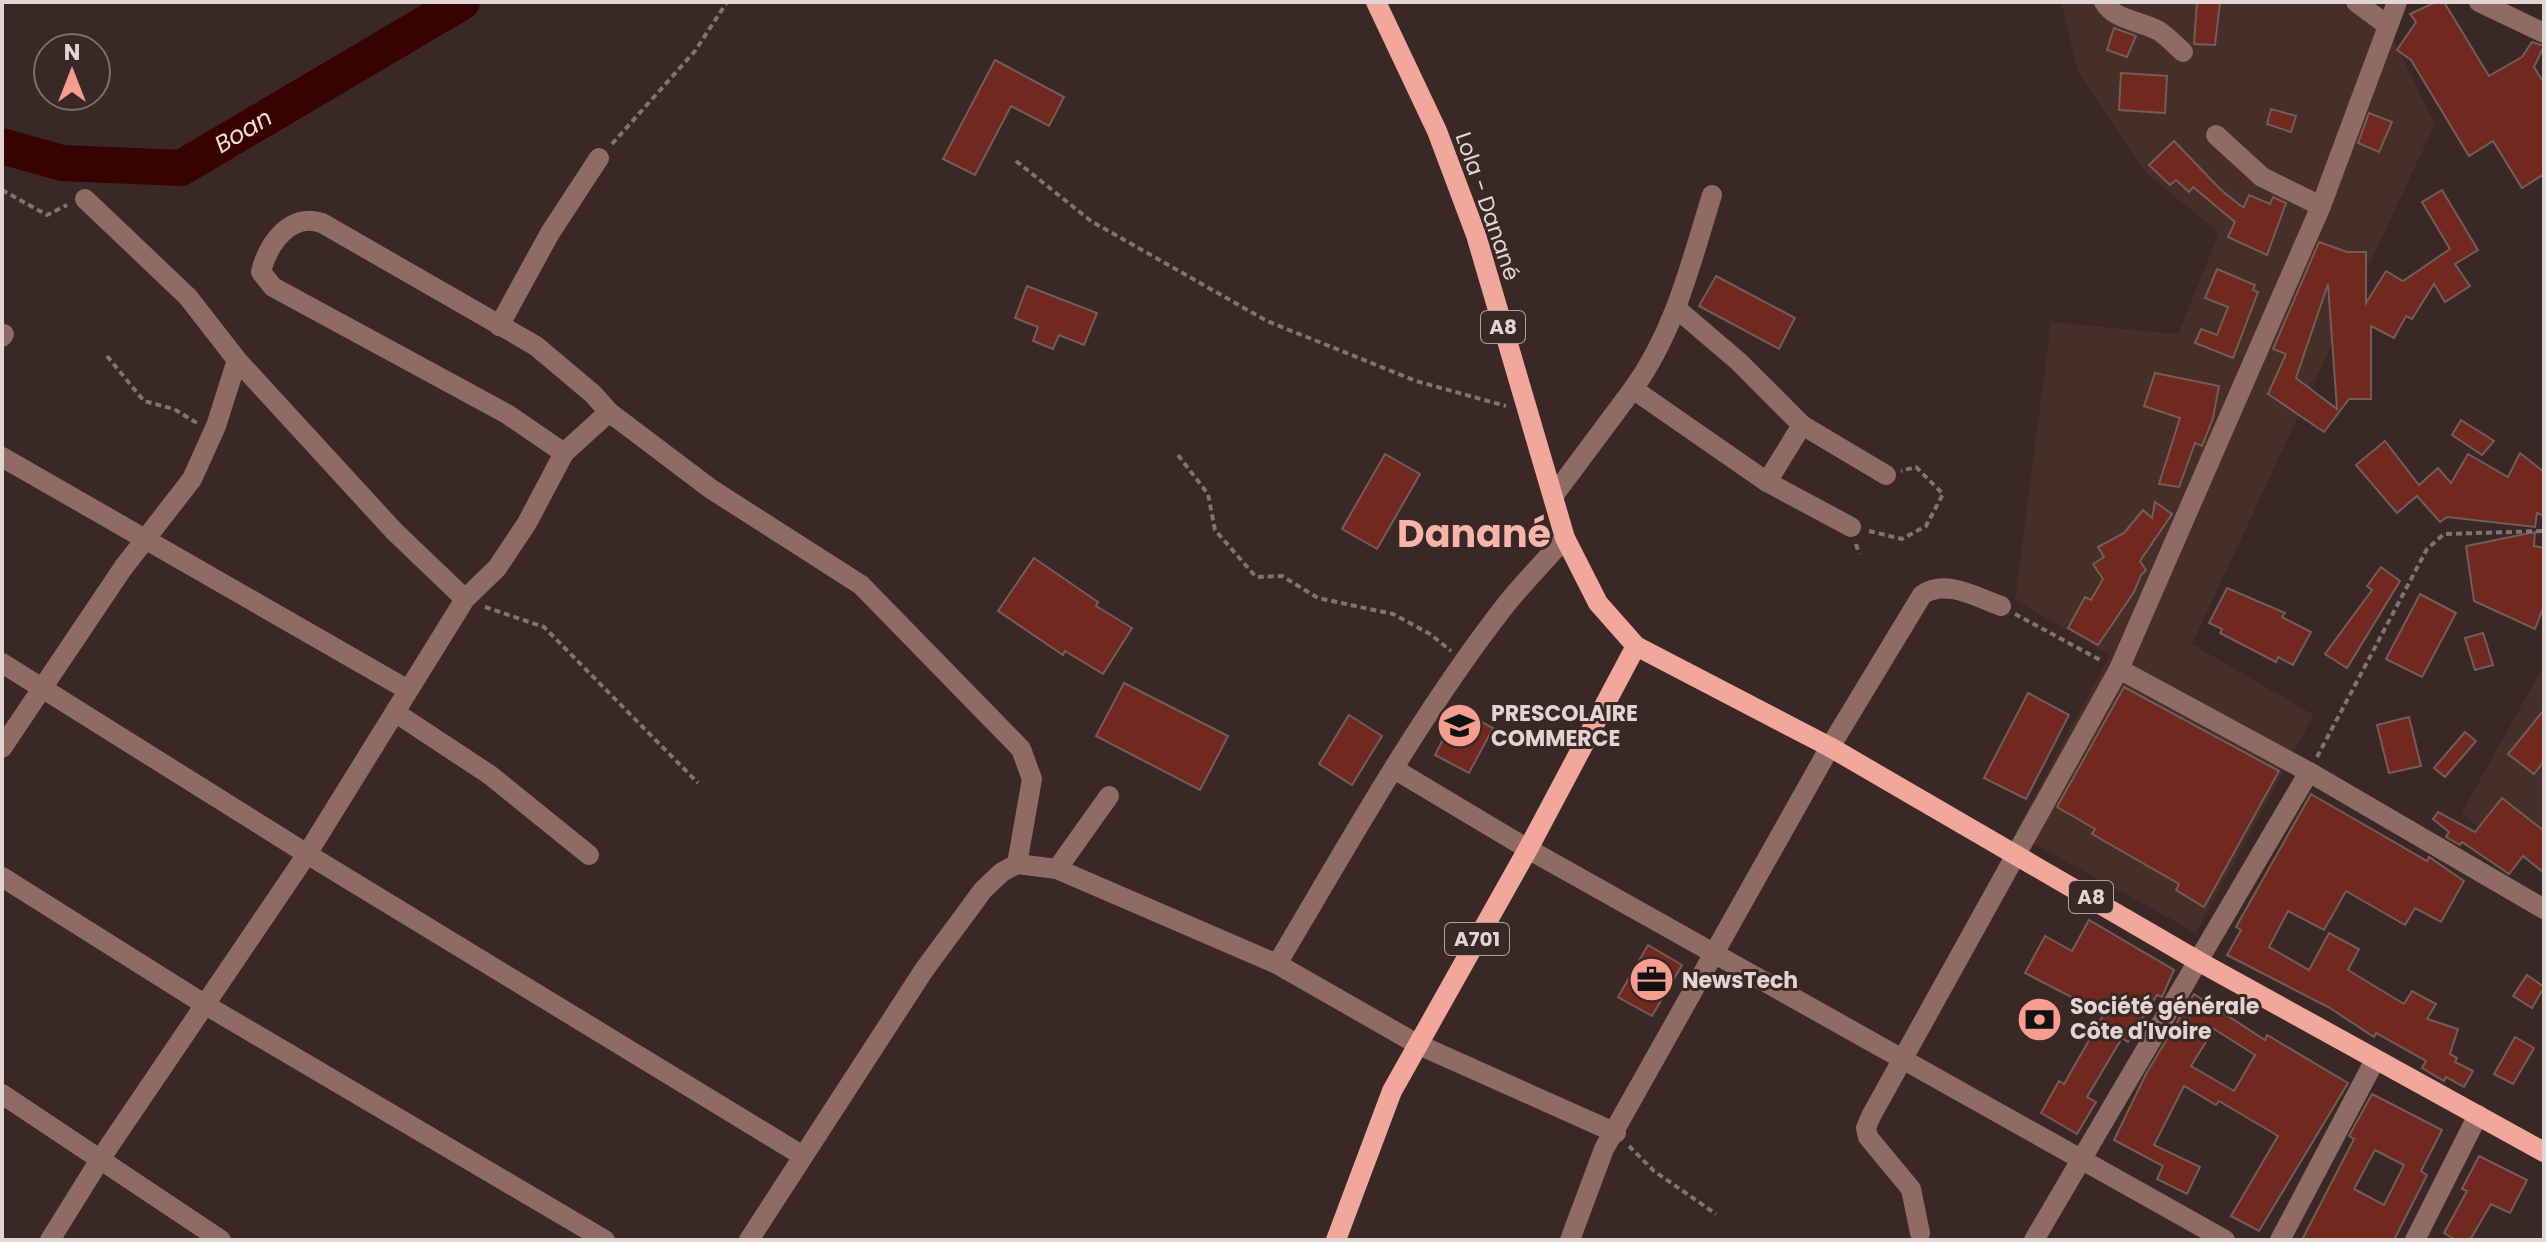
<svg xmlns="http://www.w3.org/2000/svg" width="2546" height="1242" font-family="Poppins,sans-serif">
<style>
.built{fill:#462e29}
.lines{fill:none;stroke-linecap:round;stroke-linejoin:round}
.river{stroke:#380200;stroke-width:36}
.building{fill:#71281e;stroke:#715d5a;stroke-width:2;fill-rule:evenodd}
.path{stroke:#817370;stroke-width:4;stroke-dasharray:6 4;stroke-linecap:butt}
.minor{stroke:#8f6b64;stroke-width:20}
.major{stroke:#f1a89a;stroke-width:20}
.labels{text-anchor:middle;stroke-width:6;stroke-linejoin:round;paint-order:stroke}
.shield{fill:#392825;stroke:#afa29f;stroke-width:2}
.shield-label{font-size:20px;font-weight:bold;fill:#e1d6d3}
.street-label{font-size:22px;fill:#e1d6d3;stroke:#392825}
.poi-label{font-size:22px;font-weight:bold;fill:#e1d6d3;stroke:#392825;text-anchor:start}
.water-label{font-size:24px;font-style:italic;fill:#f3dbd6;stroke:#392825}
.town-label{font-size:38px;font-weight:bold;fill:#f7b4a8;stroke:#392825}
</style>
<rect width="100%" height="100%" fill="#392825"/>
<!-- built -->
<g class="built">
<polygon points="2061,2 2369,2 2377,6 2435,124 2192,644 2314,715 2196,933 2015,833 2110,655 2015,600 2051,322 2178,334 2219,233 2145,172 2078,72"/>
<polygon points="2544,665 2544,872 2461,814"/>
</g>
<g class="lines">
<!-- river -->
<path class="river" id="s1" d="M 2,146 L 62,163 L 181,168 L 462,2"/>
</g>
<!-- building -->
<g class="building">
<polygon points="2197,2 2220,2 2215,45 2194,44"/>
<polygon points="2436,2 2444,2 2489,76 2522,57 2532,42 2544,46 2534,67 2544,83 2544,174 2522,188 2493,141 2469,156 2411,60 2397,50 2416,22 2410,14"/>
<polygon points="2114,28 2136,36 2127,57 2107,50"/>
<polygon points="995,60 1064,97 1049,126 1011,106 975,175 943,159"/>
<polygon points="2121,73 2167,76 2165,113 2119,110"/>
<polygon points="2271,109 2296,116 2291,132 2267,124"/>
<polygon points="2369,113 2392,122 2379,152 2358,143"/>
<polygon points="2174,141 2220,189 2241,206 2244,207 2249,195 2270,204 2273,197 2286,203 2267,255 2228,237 2235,222 2193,187 2189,192 2176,180 2170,185 2149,165"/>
<path d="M 2442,190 L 2478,250 L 2455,264 L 2470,286 L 2445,302 L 2434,284 L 2412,319 L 2406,316 L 2394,338 L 2371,326 L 2371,399 L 2349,399 L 2324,432 L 2268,394 L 2286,354 L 2273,349 L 2319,242 L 2347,252 L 2366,252 L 2366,303 L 2386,271 L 2403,281 L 2450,249 L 2422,202 ZM 2328,284 L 2337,409 L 2296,378 Z"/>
<polygon points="2217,269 2255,285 2253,290 2258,292 2233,358 2195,343 2201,329 2217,335 2228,307 2205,298"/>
<polygon points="1716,276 1795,318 1779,349 1699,306"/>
<polygon points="1027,286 1097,313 1084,345 1059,335 1053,349 1033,341 1038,327 1015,318"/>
<polygon points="2155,373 2219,386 2213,418 2202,446 2195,443 2179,487 2159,484 2180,418 2144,406"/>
<polygon points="2461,420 2494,441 2482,455 2452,435"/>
<polygon points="2385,441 2419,485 2438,468 2451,483 2468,454 2508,477 2520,453 2544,472 2544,516 2537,513 2535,527 2447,517 2440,522 2417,496 2397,513 2356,465"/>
<polygon points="1385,454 1420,474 1377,549 1342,529"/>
<polygon points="2155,502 2172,514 2140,561 2146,570 2141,575 2134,592 2098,645 2068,628 2085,597 2091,600 2103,579 2093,564 2104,557 2098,547 2124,533 2143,510 2152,518"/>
<polygon points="2535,532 2534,546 2544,548 2544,606 2535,629 2474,601 2466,546"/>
<polygon points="1034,558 1098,602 1096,606 1132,628 1103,674 1065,651 1063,655 998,611"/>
<polygon points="2381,567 2400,581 2347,668 2325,654 2372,590 2367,586"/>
<polygon points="2227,588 2285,613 2282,617 2311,632 2293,665 2278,657 2276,662 2220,633 2222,629 2209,623"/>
<polygon points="2420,594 2456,613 2422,677 2386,659"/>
<polygon points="2483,633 2493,665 2475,670 2465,638"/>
<polygon points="1124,683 1228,736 1200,790 1096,736"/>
<polygon points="2124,687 2279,771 2204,907 2176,890 2179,884 2092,834 2095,829 2057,807"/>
<polygon points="2028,693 2069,715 2026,799 1984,778"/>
<polygon points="1458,710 1493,728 1469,773 1435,755"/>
<polygon points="2544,710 2544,761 2534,774 2508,754"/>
<polygon points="1349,715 1382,736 1352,785 1319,764"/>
<polygon points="2409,717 2421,766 2389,773 2377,725"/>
<polygon points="2465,732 2476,741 2445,777 2434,768"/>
<polygon points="2311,794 2427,861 2429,857 2464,881 2441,922 2415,908 2405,925 2346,891 2324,930 2288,911 2269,947 2309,970 2329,933 2359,949 2348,970 2404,1004 2412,991 2436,1004 2427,1019 2458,1029 2450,1054 2457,1058 2455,1062 2473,1071 2464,1087 2446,1077 2444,1081 2422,1068 2426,1061 2376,1033 2374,1037 2330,1008 2227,955 2241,930 2236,927"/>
<polygon points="2502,798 2544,831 2544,873 2523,856 2509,874 2462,842 2460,845 2446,837 2449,832 2433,819 2438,812 2475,832"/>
<polygon points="2089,920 2174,970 2162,997 2157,995 2128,1042 2122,1038 2087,1097 2096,1102 2077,1134 2041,1113 2059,1081 2064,1084 2104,1014 2025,973 2045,936 2072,951"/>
<polygon points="1648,945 1682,965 1652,1016 1618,997"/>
<polygon points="2527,975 2544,987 2532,1008 2513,996"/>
<path d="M 2194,994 L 2265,1040 L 2267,1035 L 2348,1083 L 2259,1231 L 2231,1216 L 2278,1136 L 2219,1101 L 2216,1105 L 2184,1086 L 2154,1145 L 2200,1167 L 2187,1194 L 2157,1179 L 2163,1166 L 2114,1140 L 2146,1074 ZM 2214,1029 L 2255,1055 L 2234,1091 L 2191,1066 Z"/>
<polygon points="2515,1037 2534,1048 2513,1084 2494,1074"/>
<path d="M 2372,1094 L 2442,1130 L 2421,1171 L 2427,1175 L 2394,1240 L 2302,1240 L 2354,1139 L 2349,1136 ZM 2375,1150 L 2404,1165 L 2384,1205 L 2354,1189 Z"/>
<polygon points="2479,1156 2527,1180 2510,1213 2491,1204 2470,1240 2456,1240 2444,1233 2467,1191 2462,1189"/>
</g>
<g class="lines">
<!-- path -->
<g class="path">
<polyline points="612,144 695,51 727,2"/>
<polyline points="1016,161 1091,221 1267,321 1416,381 1506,406"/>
<polyline points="2,190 47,215 67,205"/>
<polyline points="107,356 144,401 174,409 197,423"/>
<polyline points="1178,455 1208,494 1215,530 1256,577 1282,576 1318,598 1393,614 1430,634 1451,651"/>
<polyline points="1869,531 1902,539 1926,526 1943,494 1916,467 1901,471"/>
<polyline points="1856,544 1859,554"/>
<polyline points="485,607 544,627 698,783"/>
<polyline points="2015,614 2102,661"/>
<polyline points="2317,757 2427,549 2444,534 2544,531"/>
<polyline points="1629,1146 1654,1171 1716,1214"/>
</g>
<!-- minor -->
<g class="minor">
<path d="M 2104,2 C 2115,21 2142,21 2159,31 C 2168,37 2175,45 2183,52"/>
<polyline points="2356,2 2387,25"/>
<polyline points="2479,2 2544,33"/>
<polyline points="2216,135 2262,177 2321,206"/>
<polyline points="1677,309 1738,361 1802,425"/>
<polyline points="499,326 550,233 599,158"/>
<polyline points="2,337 4,334"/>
<polyline points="237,360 394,531 465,599"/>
<path d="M 1633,389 C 1675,331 1691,262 1712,195"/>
<path d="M 564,453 L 507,414 L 273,287 L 261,272 C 268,243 291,212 322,223 L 536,346 L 593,394 L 609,412"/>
<polyline points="2,457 408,690"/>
<polyline points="1767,482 1802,425 1886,475"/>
<polyline points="1554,495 1633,389 1767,482 1851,527"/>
<polyline points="2,663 307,854 803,1156"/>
<polyline points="2119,669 2309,772 2544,909"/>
<polyline points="396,713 490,775 589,855"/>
<polyline points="2,748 123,568 192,479 216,426 237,360 188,297 85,199"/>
<polyline points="1394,769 1528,849 2225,1240"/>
<polyline points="1057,869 1109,796"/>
<polyline points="2,877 204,1004 605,1240"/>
<polyline points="1277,964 1417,1044 1616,1133"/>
<polyline points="2,1094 221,1240"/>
<polyline points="1920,1233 1911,1189 1868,1137 1866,1128 1871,1116 2119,669 2321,206 2397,2"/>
<polyline points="50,1240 101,1158 307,854 465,599 497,568 527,523 564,453 609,412 711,489 861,585 1021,749 1032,779 1017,864"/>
<path d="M 749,1240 L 924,970 L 983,890 L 1002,872 L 1017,864 L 1057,869 L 1277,964 C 1349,843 1418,718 1504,607 C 1523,583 1545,561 1565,538"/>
<path d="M 1570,1240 L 1604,1149 L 1830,747 L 1922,595 C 1945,578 1978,598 2001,606"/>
<polyline points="2034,1240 2309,772"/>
<polyline points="2280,1240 2375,1060"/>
<polyline points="2415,1240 2478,1115"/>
</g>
<!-- major -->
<g class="major">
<polyline points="1376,2 1437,131 1476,235 1565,538 1598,603 1636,646 1830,747 2198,961 2544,1152"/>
<polyline points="1336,1240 1392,1091 1528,849 1636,646"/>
</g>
</g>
<!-- icons -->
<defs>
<symbol id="school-disc" viewBox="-11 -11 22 22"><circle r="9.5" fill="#f59d8e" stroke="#392825"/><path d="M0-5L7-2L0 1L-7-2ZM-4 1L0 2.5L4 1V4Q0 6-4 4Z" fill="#111"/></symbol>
<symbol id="office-disc" viewBox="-11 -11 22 22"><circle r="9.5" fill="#f59d8e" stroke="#392825"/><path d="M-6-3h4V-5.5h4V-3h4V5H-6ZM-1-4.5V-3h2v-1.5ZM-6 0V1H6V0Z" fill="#111"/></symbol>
<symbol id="bank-disc" viewBox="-11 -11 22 22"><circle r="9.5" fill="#f59d8e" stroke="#392825"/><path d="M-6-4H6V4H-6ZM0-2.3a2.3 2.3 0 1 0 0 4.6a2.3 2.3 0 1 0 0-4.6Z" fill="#111"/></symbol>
</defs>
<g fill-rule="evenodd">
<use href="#school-disc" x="1434" y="700" width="51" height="51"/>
<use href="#office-disc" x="1626" y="954" width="51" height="51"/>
<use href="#bank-disc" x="2014" y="994" width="51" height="51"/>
</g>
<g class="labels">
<!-- shield labels -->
<g class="shield">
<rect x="1481" y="311" width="44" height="32" rx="6"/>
<rect x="2069" y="881" width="44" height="32" rx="6"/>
<rect x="1445" y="923" width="64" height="32" rx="6"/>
</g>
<g class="shield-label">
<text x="1503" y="334">A8</text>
<text x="2091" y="904">A8</text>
<text x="1477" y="946">A701</text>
</g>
<!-- street labels -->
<g class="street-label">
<text transform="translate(1488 206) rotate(71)" y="8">Lola - Danané</text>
</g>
<!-- poi labels -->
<g class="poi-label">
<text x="1491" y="721">PRESCOLAIRE<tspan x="1491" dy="25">COMMERCE</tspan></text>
<text x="1682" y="988">NewsTech</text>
<text x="2070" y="1014">Société générale<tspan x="2070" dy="25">Côte d'Ivoire</tspan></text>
</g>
<!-- water labels -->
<g class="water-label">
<text dy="8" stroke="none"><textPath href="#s1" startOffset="254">Boan</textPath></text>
</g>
<!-- town labels -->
<g class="town-label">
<text x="1474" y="547">Danané</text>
</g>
</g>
<!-- border -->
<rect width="2546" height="1242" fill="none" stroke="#e1d6d3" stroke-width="8"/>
<!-- north arrow -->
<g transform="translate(72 72)"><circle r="38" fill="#392825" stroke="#7c6e6b" stroke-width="2"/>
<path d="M0-6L14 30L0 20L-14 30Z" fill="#f59d8e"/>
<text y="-12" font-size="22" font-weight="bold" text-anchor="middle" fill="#e1d6d3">N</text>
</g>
</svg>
